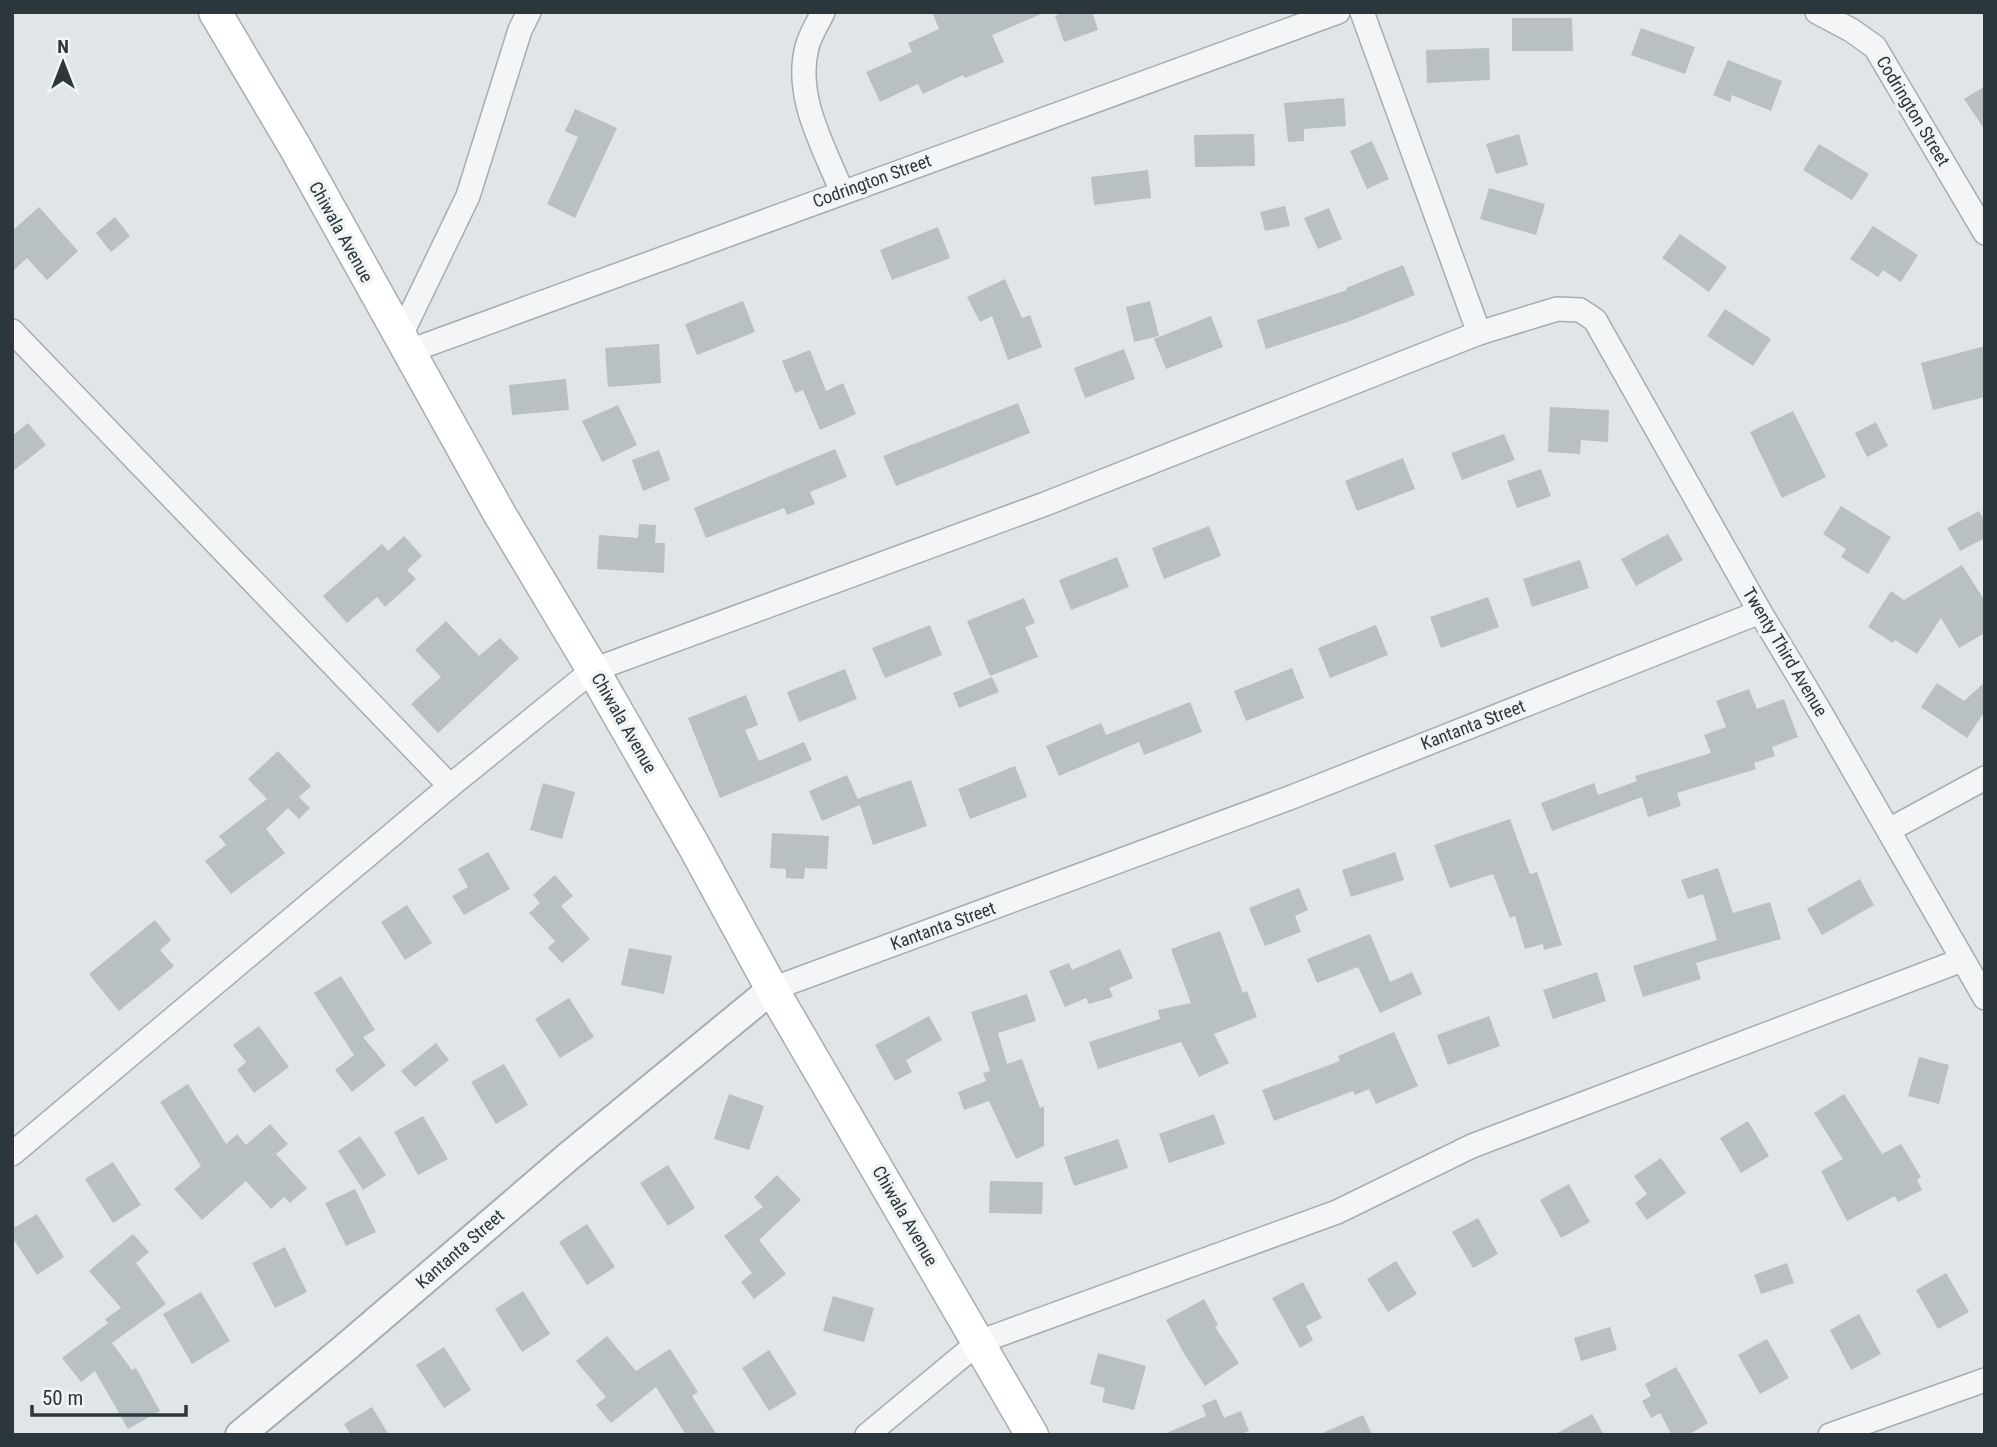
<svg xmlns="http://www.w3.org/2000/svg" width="1997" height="1447" font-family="'Roboto Condensed',sans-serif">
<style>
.building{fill:#b8c0c4}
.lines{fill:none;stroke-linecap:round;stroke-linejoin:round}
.minor-casing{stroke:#a6adb1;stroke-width:26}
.tertiary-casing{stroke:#a6adb1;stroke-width:32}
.secondary-casing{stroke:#a6adb1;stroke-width:35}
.minor{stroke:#f3f5f6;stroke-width:23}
.tertiary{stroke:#f3f5f6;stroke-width:28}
.secondary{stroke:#fff;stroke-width:32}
.labels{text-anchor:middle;stroke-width:7;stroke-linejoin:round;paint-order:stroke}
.street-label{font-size:18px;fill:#2b373d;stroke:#f0f4f5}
</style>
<rect width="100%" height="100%" fill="#e0e5e8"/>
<!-- building -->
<g class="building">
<polygon points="932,12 1046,12 992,35 1004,62 965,78 963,75 923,94 918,84 880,102 866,72 912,52 908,43 939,29"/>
<polygon points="1065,12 1092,12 1098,30 1064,42 1055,16"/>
<polygon points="1512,18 1572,18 1573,51 1512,51"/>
<polygon points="1641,28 1695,47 1685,74 1631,55"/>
<polygon points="1489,48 1490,80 1427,83 1426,50"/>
<polygon points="1728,60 1782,81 1771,111 1732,95 1730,102 1713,95"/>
<polygon points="1985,86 1985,130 1964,99"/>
<polygon points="1344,98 1346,126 1304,129 1304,141 1288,142 1284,103"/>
<polygon points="575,109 617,128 575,218 547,204 578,137 565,131"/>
<polygon points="1254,134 1255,166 1195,167 1194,135"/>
<polygon points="1519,134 1528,165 1496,174 1486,144"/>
<polygon points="1372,141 1389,179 1367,189 1350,151"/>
<polygon points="1819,144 1869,174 1852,200 1803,170"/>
<polygon points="1148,170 1151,198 1094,205 1091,177"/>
<polygon points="1489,188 1545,204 1536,235 1480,219"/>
<polygon points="1285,206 1290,226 1265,231 1260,212"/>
<polygon points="39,207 78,251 47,280 27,258 12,272 12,231"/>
<polygon points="1329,208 1342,239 1318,249 1304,218"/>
<polygon points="115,217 130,236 111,252 96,233"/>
<polygon points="1873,226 1918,255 1901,282 1883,270 1878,277 1850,259"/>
<polygon points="938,227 950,258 892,280 880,250"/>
<polygon points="1680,234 1727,267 1709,292 1662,258"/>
<polygon points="1403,265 1415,295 1350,321 1266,349 1257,320 1347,290 1346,288"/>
<polygon points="1005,279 1022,318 1030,315 1042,347 1008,360 992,316 980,322 967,297"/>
<polygon points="743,301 755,332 697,355 685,324"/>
<polygon points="1150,301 1159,336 1134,342 1126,307"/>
<polygon points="1725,309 1771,339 1753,366 1707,336"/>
<polygon points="1211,316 1223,347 1166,369 1154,339"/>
<polygon points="659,344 661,383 608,387 605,348"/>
<polygon points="1985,346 1985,397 1933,410 1921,363"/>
<polygon points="1124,349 1135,379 1085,398 1074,368"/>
<polygon points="810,350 826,391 843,383 856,414 820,430 803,390 795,393 782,361"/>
<polygon points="566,379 569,410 512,415 509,385"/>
<polygon points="1018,403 1030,433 896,486 883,456"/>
<polygon points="618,405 637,445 602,462 582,421"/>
<polygon points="1550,407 1609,410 1608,442 1581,440 1580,454 1548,452"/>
<polygon points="1793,411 1826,477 1782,498 1750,432"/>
<polygon points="1876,422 1888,446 1867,457 1855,433"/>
<polygon points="28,423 46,445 12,472 12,436"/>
<polygon points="1504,434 1515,460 1462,480 1451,453"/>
<polygon points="835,449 847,477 810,492 815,504 787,515 784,508 706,538 694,508"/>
<polygon points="659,450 670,480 643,491 632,460"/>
<polygon points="1403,458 1415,489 1357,511 1345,481"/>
<polygon points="1541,469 1551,496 1517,508 1507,481"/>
<polygon points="1841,506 1891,537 1868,574 1841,557 1846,549 1823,534"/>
<polygon points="1979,511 1985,521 1985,538 1960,551 1947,528"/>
<polygon points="639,524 656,525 655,543 665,543 664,573 597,569 599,535 638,538"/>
<polygon points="1209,526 1221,556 1164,579 1152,548"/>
<polygon points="1668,534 1683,560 1636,586 1621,559"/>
<polygon points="404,536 422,556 407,570 416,579 385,607 377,597 347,623 323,596 382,544 388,551"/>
<polygon points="1117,557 1129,587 1071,610 1059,580"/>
<polygon points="1580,560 1589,588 1532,607 1523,579"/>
<polygon points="1962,565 1985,601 1985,633 1959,648 1941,618 1917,654 1895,640 1893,643 1868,627 1891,591 1904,600"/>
<polygon points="1488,597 1499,627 1441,648 1430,617"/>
<polygon points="1024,598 1035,623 1025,627 1038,657 990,676 967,621"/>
<polygon points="446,621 479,656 500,638 519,658 438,733 411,704 441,677 415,650"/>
<polygon points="930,625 942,655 885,678 872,648"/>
<polygon points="1376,625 1388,655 1330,678 1318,648"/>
<polygon points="1292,668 1304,698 1246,721 1234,691"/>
<polygon points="845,669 857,699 799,722 787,692"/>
<polygon points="992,677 999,692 959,708 953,693"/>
<polygon points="1985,682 1985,711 1967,738 1921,707 1937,683 1964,701"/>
<polygon points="1749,689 1757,709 1784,699 1798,737 1772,747 1775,756 1754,763 1756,769 1677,793 1681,806 1648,817 1642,797 1552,831 1541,803 1594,783 1598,795 1637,781 1635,776 1711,753 1704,735 1726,727 1716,701"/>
<polygon points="746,695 758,725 745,730 759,761 804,742 812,760 720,798 688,718"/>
<polygon points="1190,702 1202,732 1144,755 1139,742 1059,776 1046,746 1101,723 1106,735"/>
<polygon points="278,751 311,786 299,797 310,808 299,819 288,808 266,829 285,853 231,894 205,861 226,845 219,836 267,799 248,779"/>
<polygon points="1015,766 1027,797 970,819 958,789"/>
<polygon points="847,775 859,802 857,799 911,780 927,826 873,845 860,805 822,821 809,791"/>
<polygon points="543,783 575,792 562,839 530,830"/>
<polygon points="1510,819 1530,874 1537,872 1562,945 1544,950 1543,944 1525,949 1515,916 1510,918 1493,874 1450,888 1434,845"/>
<polygon points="772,833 829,836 827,869 805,868 804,879 786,878 786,869 770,868"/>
<polygon points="488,852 510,889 464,915 452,896 468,887 458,869"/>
<polygon points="1395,852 1404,880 1351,897 1342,870"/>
<polygon points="1718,868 1733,913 1770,902 1781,939 1696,963 1701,979 1643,997 1633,966 1717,940 1703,894 1688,899 1681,880"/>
<polygon points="555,875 573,896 561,906 590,939 562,963 548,948 555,941 529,913 540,903 533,895"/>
<polygon points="1860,879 1874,905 1822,935 1807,909"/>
<polygon points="1299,888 1308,910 1295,916 1301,932 1265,946 1249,908"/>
<polygon points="407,905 432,943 405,960 381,922"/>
<polygon points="155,920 171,940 160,950 174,966 119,1011 89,974"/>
<polygon points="1220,931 1243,993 1247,991 1257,1017 1214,1034 1229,1063 1199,1077 1181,1042 1098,1069 1089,1042 1160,1019 1158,1010 1191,1003 1171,949"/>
<polygon points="1370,934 1390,982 1412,972 1422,994 1380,1013 1358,967 1317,983 1307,959"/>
<polygon points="629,948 672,956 664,994 621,985"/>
<polygon points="1120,949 1133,978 1109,988 1113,997 1089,1004 1086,998 1065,1007 1049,971 1069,963 1072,970"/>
<polygon points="1597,972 1606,1001 1553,1019 1543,990"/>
<polygon points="341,976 375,1030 363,1037 386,1065 352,1092 335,1070 354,1055 314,993"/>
<polygon points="1027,994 1036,1021 998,1033 1007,1064 1022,1059 1040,1108 1044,1106 1044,1146 1016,1159 989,1101 964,1110 958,1092 986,1081 983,1073 990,1071 971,1012"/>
<polygon points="569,998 594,1037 560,1058 535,1019"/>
<polygon points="929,1016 942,1040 906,1060 912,1072 895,1081 875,1045"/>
<polygon points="1489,1016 1500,1046 1448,1065 1437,1035"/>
<polygon points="259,1026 289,1067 254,1093 237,1070 246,1062 233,1045"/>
<polygon points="1394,1032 1418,1086 1376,1104 1369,1089 1355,1095 1353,1091 1274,1121 1262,1090 1340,1061 1338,1056"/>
<polygon points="436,1043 449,1060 415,1087 401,1071"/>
<polygon points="1919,1057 1949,1065 1939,1104 1908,1096"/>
<polygon points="504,1064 528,1105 496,1124 471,1082"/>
<polygon points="188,1084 226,1144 237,1134 246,1145 270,1124 288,1144 276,1154 307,1188 290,1203 284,1197 271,1209 246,1181 202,1220 174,1189 201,1166 160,1102"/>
<polygon points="729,1094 764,1106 749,1150 714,1139"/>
<polygon points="1844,1094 1882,1154 1901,1144 1921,1177 1917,1180 1922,1190 1898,1202 1895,1196 1847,1221 1821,1171 1843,1159 1814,1113"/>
<polygon points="1214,1114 1225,1144 1169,1163 1159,1134"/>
<polygon points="423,1116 448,1159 418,1175 394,1132"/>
<polygon points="1748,1121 1769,1156 1741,1173 1720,1138"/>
<polygon points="360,1136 386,1175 363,1190 338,1151"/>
<polygon points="1118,1139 1128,1168 1074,1186 1064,1157"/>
<polygon points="1661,1158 1686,1193 1647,1220 1635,1203 1647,1194 1634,1176"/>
<polygon points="113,1162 141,1205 113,1223 85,1179"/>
<polygon points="668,1165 695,1208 668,1226 640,1183"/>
<polygon points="777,1175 801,1200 759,1240 786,1274 754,1299 741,1282 752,1273 724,1236 763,1207 754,1197"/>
<polygon points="990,1181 1043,1182 1042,1214 989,1213"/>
<polygon points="1569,1184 1590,1222 1561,1238 1540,1200"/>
<polygon points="355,1189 376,1232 346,1246 325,1203"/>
<polygon points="37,1214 64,1257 37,1275 12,1237 12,1229"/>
<polygon points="1478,1218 1498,1254 1473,1268 1452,1232"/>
<polygon points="587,1224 615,1267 587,1285 559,1242"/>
<polygon points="133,1234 149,1252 136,1263 166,1304 112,1343 132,1370 136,1368 160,1411 128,1429 95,1371 81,1382 62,1358 108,1323 105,1319 121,1308 89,1271"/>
<polygon points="285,1247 307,1292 275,1308 252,1263"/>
<polygon points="1396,1261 1417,1294 1388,1312 1367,1279"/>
<polygon points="1787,1263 1794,1283 1761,1294 1754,1275"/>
<polygon points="1946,1273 1969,1312 1938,1329 1916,1290"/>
<polygon points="1303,1282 1322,1318 1306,1326 1313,1340 1300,1348 1272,1298"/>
<polygon points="523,1291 550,1334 522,1352 495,1309"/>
<polygon points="201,1292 230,1341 192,1364 163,1314"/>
<polygon points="833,1296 874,1308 864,1342 823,1331"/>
<polygon points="1204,1299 1218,1325 1215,1327 1239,1363 1205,1386 1183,1352 1166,1320"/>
<polygon points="1859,1314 1881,1354 1851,1370 1830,1330"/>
<polygon points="1610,1327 1617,1350 1581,1361 1574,1338"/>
<polygon points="607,1336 636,1371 670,1349 698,1392 692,1396 717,1435 686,1435 656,1387 611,1423 596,1405 606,1397 576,1361"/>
<polygon points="1767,1339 1789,1378 1760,1394 1738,1355"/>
<polygon points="444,1347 471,1390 444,1408 416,1365"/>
<polygon points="769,1350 797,1394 769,1411 742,1368"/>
<polygon points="1098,1353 1146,1366 1134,1410 1102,1402 1105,1388 1090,1384"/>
<polygon points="1676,1367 1708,1423 1688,1435 1672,1435 1660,1413 1651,1418 1642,1401 1651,1396 1645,1384"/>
<polygon points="1216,1399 1224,1418 1241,1411 1249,1431 1239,1435 1162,1435 1206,1416 1202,1405"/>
<polygon points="372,1407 389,1435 351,1435 344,1424"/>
<polygon points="1592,1414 1604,1435 1554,1435"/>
<polygon points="1363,1415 1372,1435 1318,1435"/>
</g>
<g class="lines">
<defs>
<g id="minor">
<path d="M 823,12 C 818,23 810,35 807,47 C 794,97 824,147 842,192"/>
<polyline points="1362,12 1479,333"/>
<polyline points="1817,12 1851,30 1875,47 1985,233"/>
<polyline points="12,331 450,786"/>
<polyline points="400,337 468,196 520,30 529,12"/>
<polyline points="407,352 1338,12"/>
<polyline points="1889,830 1985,778"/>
<polyline points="772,989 1292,797 1760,612"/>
<polyline points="12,1154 450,786 593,670 1045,504 1479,333 1557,309 1580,310 1595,320 1760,612 1819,710 1985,998"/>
<polyline points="867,1435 979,1342 1337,1212 1472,1146 1962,960"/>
<polyline points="1830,1435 1985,1380"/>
</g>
<polyline id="tertiary" points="240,1435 345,1348 569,1156 772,989"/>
<polyline id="secondary" points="215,12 295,147 499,513 593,670 694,846 772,989 1032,1435"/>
</defs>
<!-- minor casing -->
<use href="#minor" class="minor-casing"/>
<!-- tertiary casing -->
<use href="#tertiary" class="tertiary-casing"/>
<!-- secondary casing -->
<use href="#secondary" class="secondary-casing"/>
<!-- minor -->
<use href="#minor" class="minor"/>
<!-- tertiary -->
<use href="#tertiary" class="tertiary"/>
<!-- secondary -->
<use href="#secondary" class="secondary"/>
</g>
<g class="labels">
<!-- street labels -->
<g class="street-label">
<text transform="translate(1913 111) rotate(59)" y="6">Codrington Street</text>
<text transform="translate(872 181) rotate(-20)" y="6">Codrington Street</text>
<text transform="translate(341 232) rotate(61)" y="6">Chiwala Avenue</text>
<text transform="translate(1785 652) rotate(59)" y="6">Twenty Third Avenue</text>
<text transform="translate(624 723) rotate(60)" y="6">Chiwala Avenue</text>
<text transform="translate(1473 725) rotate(-21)" y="6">Kantanta Street</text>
<text transform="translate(943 926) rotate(-20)" y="6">Kantanta Street</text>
<text transform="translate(905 1216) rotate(60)" y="6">Chiwala Avenue</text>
<text transform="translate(460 1249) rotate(-41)" y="6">Kantanta Street</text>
</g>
</g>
<!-- border -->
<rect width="1997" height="1447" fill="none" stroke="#2b373d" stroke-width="28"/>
<!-- north arrow -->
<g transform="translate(63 63)" stroke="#f0f4f5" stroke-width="5" paint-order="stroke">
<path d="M0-5L12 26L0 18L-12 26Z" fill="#2b373d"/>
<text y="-10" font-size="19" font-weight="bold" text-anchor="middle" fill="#2b373d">N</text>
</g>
<!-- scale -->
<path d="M32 1405v10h154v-10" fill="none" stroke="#2b373d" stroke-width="3.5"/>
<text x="42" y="1405" font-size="21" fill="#2b373d" stroke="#f0f4f5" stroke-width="5" paint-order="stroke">50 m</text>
</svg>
